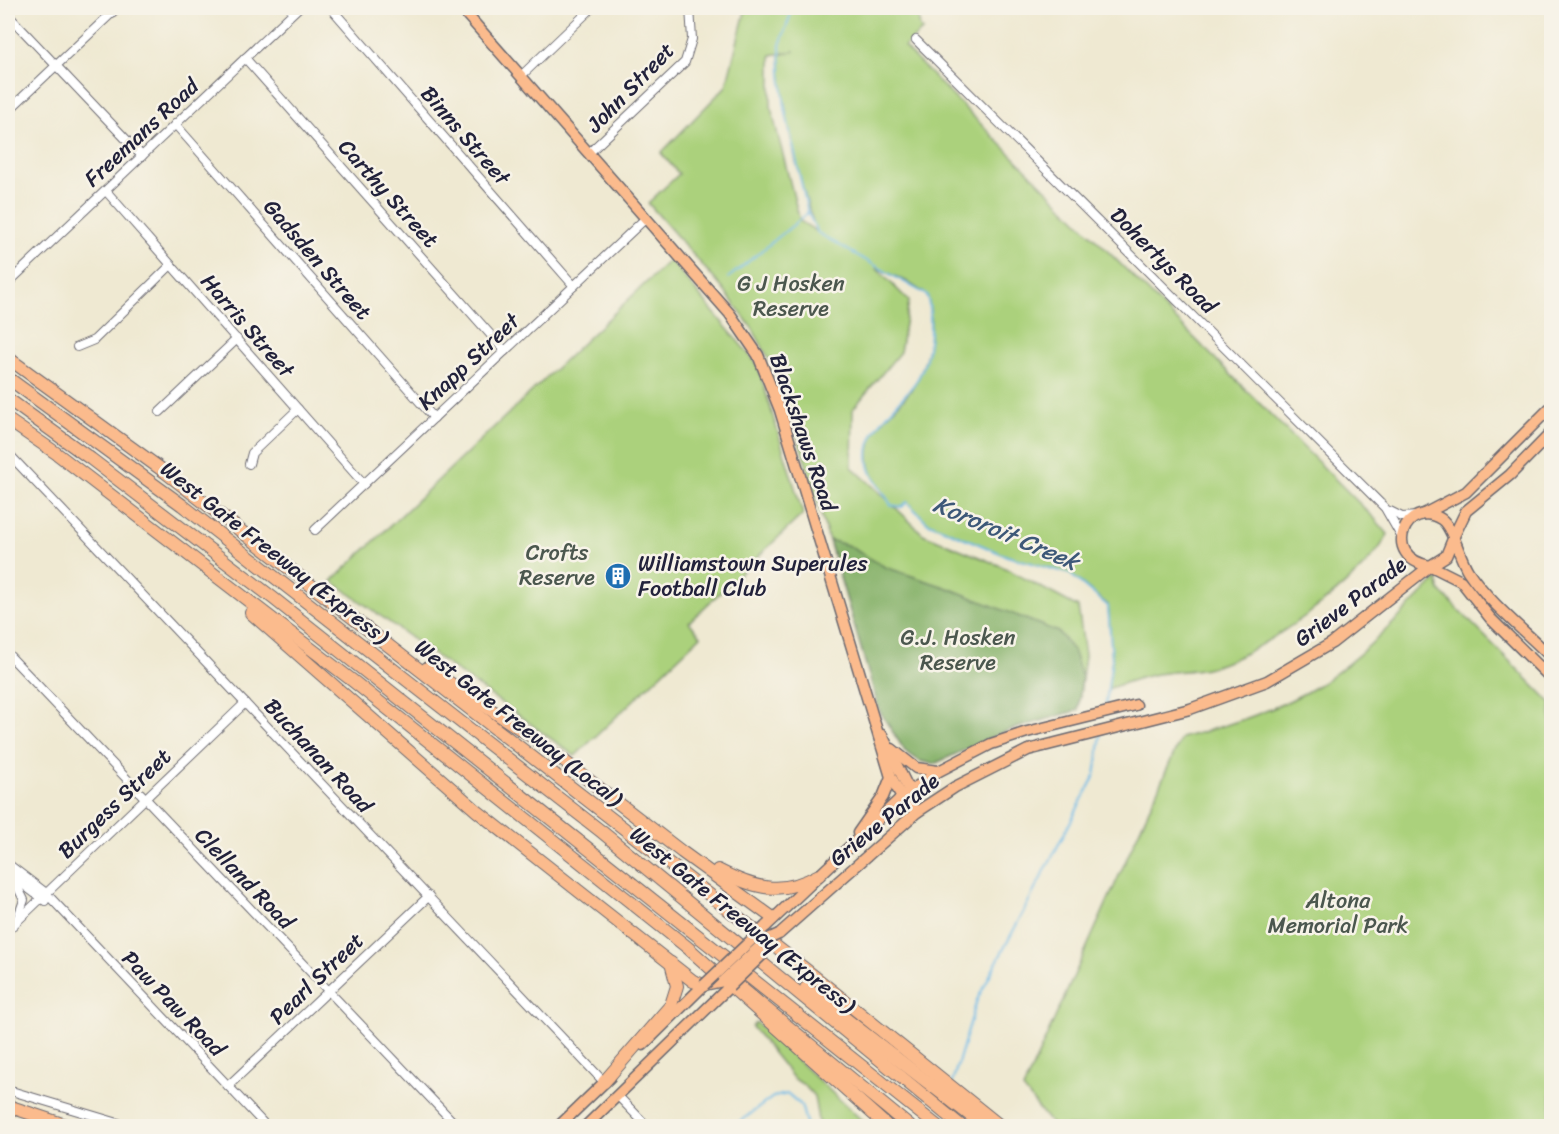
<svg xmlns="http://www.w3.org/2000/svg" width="1559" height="1134" font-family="Sriracha,sans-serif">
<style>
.green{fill:#abd17c;stroke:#667a5c;stroke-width:1.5;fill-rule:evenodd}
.forest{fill:#88b36c;stroke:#556a54;stroke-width:1.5}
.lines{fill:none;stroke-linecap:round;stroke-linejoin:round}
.stream{stroke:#6fbbe8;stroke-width:2}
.minor-casing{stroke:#6a6870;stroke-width:10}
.major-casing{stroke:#6a6870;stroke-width:13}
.highway-casing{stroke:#6a6870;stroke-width:14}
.minor{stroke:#fff;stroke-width:8}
.major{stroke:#fbbb8d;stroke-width:10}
.highway{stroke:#fbbb8d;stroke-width:12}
.major-bridge-casing{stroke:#6a6870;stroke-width:13;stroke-linecap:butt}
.major-bridge{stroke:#fbbb8d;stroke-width:10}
.labels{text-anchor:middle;stroke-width:5;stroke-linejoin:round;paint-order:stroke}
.street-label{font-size:22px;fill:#22223b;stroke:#f7f3e8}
.park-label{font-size:22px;fill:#4b574e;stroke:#f7f3e8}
.poi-label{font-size:22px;fill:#22223b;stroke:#f7f3e8;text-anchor:start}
.water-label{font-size:24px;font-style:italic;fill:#3d5878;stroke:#f7f3e8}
</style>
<rect width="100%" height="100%" fill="#f7f3e8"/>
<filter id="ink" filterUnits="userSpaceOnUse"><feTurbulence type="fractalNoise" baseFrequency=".0167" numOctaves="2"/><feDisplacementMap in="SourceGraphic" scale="12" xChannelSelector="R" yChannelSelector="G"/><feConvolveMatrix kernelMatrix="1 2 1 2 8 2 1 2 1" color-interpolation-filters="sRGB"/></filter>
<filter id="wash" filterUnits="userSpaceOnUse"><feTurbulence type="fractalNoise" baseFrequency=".008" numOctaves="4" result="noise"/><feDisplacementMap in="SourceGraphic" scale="24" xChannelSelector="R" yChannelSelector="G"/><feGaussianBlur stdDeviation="1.35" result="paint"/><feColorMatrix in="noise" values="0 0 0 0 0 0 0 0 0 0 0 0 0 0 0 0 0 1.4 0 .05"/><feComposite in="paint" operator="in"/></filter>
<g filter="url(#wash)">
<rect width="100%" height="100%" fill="#efe9d2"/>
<!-- green -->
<g class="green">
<path d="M 746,8 L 917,8 L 920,28 L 923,30 L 904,47 L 1375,519 L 1388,534 C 1367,578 1260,655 1211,667 C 1192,672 1171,671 1152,675 C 1137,678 1122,684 1108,689 L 1112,659 L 1108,605 L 1070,574 L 1007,556 L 927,522 L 907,502 L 902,507 L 894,506 L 923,534 L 1001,566 L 1078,607 L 1085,655 L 1078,710 L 1003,732 L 934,764 L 920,761 L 905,751 L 880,712 L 798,437 L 775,370 L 752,328 L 723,289 L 648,203 L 679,174 L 661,153 L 726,86 ZM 795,51 L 780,55 C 783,115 797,174 816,231 L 800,221 L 771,108 L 771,55 ZM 876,268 L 906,281 L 927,295 C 934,322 930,351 919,377 C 904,410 861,423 870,467 C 872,478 883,490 888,500 L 852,467 L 853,409 L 900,352 L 909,301 Z"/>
<polygon points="670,260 757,364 803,514 689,622 701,636 575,756 332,581"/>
<path d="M 1438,578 L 1439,590 L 1551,703 L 1551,1126 L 1053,1126 L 1023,1089 L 1181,738 C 1229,725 1279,710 1322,683 C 1365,654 1401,615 1438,578 Z"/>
<polygon points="756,1022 868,1126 819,1126 814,1096 804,1085 794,1079 752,1027"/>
</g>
<!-- forest -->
<polygon class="forest" points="829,540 847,545 885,567 948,588 1058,632 1073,650 1082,677 1078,710 1003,732 934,764 920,761 905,751 880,712"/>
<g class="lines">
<!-- stream -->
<g class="stream">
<path d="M 793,8 L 780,45 L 781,74 L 785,109 L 808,213 L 818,233 L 927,295 C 933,319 931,358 917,380 C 899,407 858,432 870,469 C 874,481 885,494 891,505 L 902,507 L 907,502 L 927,522 L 1007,556 L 1070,574 L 1108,606 L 1112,659 L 1105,709"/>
<polyline points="728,278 808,213"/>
<polyline points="952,1083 977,1000 1095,775 1101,735"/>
<polyline points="734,1126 773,1097 788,1094 801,1105 807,1126"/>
</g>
</g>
</g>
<g filter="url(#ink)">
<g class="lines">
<defs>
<g id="minor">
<polyline points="331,8 574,286"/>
<polyline points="8,15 142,156"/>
<polyline points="916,40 1385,508 1401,536"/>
<polyline points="245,58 505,351"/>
<polyline points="521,76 592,8"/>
<polyline points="8,111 117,8"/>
<polyline points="175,124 434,418"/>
<polyline points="589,153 685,62 692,39 690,8"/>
<polyline points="106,191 364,484"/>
<polyline points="8,283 298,8"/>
<polyline points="77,347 94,340 171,265"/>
<polyline points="160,412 237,339"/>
<polyline points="8,453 604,1082"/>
<polyline points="249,464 252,453 298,409"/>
<polyline points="1390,511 1402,517 1418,516"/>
<polyline points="315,530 646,218"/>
<polyline points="8,654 457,1126"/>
<polyline points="8,864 46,893 266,1126"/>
<polyline points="8,873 45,901"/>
<polyline points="15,882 24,900 18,917"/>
<polyline points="8,930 245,703"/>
<polyline points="228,1086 429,896"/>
<polyline points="8,1090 128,1126"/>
<polyline points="618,1096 647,1126"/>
</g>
<g id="major">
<polyline points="461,8 730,314 758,355 780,410 891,777 902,797 917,812"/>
<polyline points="1424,514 1466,492 1552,406"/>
<polyline points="1453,538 1466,511 1510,475 1552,432"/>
<path d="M 1453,539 L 1446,556 L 1430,566 C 1379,557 1407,497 1441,519 C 1453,527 1459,557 1468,571 C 1490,604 1524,630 1552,658"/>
<polyline points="1431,566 1461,581 1491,619 1552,679"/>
<polyline points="882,735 912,796"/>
<polyline points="892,749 916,768 938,771"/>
<polyline points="858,833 883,797 891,777"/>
<polyline points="765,927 902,797 939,771 991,744 1027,732 1136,705"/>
<polyline points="779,934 917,812 955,787 1028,750 1190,709 1267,681 1332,643 1430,566"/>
<polyline points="643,1045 704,985 723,981"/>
<polyline points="559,1126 610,1077"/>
<polyline points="586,1126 729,987"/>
</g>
<g id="highway">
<polyline points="8,358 165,472 805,969 1000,1126"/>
<polyline points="8,378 182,505 602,832 961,1126"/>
<polyline points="8,399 91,459 273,598 937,1126"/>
<polyline points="8,420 56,453 353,681 687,947 887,1126"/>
<polyline points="251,613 477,811 693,981 704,985"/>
<polyline points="427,668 534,738 682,852 773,918"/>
<path d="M 718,870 C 755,889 782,896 819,875"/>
<polyline points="741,988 909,1126"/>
<polyline points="806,988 984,1126"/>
<polyline points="604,1082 671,1005 677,986 671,963"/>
<polyline points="8,1106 68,1126"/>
</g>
</defs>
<!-- minor casing -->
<use href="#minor" class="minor-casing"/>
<!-- major casing -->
<use href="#major" class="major-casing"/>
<!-- highway casing -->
<use href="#highway" class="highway-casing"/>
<!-- minor -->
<use href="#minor" class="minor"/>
<!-- major -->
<use href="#major" class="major"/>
<!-- highway -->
<use href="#highway" class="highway"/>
<defs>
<g id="major-bridge">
<polyline points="723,981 768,939 779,934"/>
<polyline points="704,985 765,927"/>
<polyline points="729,987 764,953"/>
</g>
</defs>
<!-- major-bridge casing -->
<use href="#major-bridge" class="major-bridge-casing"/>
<!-- major-bridge -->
<use href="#major-bridge" class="major-bridge"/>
</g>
</g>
<!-- icons -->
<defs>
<symbol id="building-disc" viewBox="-11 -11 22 22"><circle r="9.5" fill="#1f6fb2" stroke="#f7f3e8"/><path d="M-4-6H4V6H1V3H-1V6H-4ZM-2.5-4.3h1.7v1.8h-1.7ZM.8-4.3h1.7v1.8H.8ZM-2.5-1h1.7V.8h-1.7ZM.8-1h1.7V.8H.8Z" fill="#fff"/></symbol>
</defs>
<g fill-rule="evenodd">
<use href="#building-disc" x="603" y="561" width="30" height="30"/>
</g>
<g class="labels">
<!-- street labels -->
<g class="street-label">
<text transform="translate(630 87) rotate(-46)" y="8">John Street</text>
<text transform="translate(141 132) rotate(-43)" y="8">Freemans Road</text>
<text transform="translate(466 135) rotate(49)" y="8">Binns Street</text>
<text transform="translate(389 193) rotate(48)" y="8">Carthy Street</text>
<text transform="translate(318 259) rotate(49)" y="8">Gadsden Street</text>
<text transform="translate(1164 260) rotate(45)" y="8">Dohertys Road</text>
<text transform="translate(248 325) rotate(49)" y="8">Harris Street</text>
<text transform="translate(468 361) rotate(-43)" y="8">Knapp Street</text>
<text transform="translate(804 432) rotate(71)" y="8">Blackshaws Road</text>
<text transform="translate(275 552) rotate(38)" y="8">West Gate Freeway (Express)</text>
<text transform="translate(1350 601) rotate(-37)" y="8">Grieve Parade</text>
<text transform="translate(519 722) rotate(38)" y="8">West Gate Freeway (Local)</text>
<text transform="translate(319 755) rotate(47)" y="8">Buchanan Road</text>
<text transform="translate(114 803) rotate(-44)" y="8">Burgess Street</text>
<text transform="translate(884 819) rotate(-39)" y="8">Grieve Parade</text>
<text transform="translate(245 878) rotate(46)" y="8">Clelland Road</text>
<text transform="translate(743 919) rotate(39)" y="8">West Gate Freeway (Express)</text>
<text transform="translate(316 978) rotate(-44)" y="8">Pearl Street</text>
<text transform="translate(174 1003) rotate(46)" y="8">Paw Paw Road</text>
</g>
<!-- park labels -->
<g class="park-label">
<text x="791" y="291">G J Hosken<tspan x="791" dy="25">Reserve</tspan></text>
<text x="557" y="560">Crofts<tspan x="557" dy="25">Reserve</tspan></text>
<text x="958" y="645">G.J. Hosken<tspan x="958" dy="25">Reserve</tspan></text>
<text x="1338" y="908">Altona<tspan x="1338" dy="25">Memorial Park</tspan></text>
</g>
<!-- poi labels -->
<g class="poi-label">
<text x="638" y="571">Williamstown Superules<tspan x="638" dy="25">Football Club</tspan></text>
</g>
<!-- water labels -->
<g class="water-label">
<text transform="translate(1006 533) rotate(23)" y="8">Kororoit Creek</text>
</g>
</g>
<!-- margin -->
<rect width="1559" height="1134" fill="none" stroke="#f7f3e8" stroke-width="30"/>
</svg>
